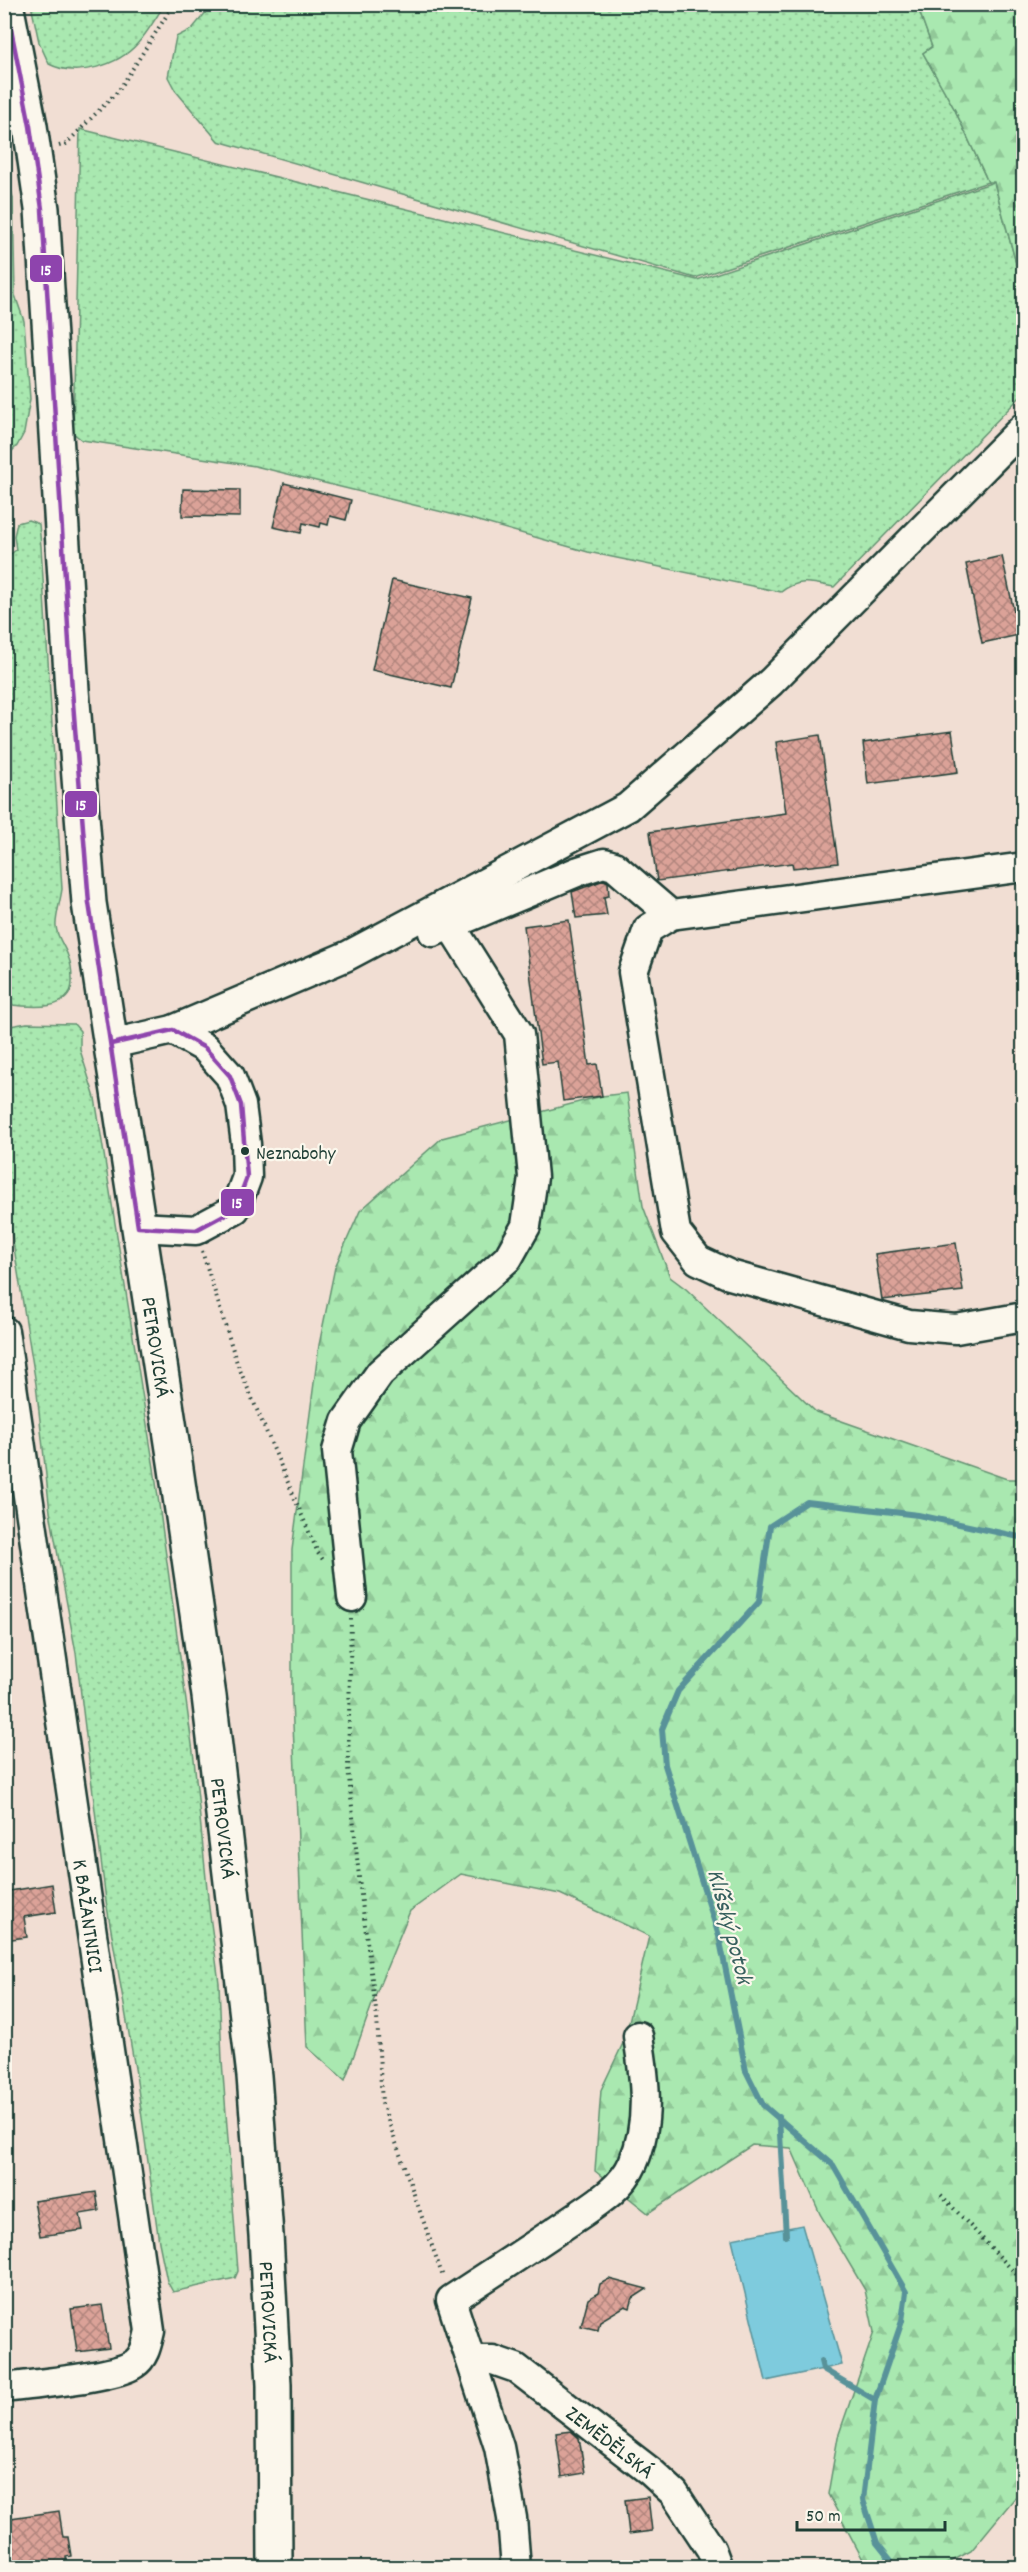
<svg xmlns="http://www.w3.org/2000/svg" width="1028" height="2572" font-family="Dekko,sans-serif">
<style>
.grass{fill:url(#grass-dots);stroke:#649272;stroke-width:1.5}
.forest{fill:url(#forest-firs);stroke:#649272;stroke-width:1.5}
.water{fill:#7ecbdd;stroke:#589299;stroke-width:1.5}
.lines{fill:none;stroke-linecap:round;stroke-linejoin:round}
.stream{stroke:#589299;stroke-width:6}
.building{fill:url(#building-cross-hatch);stroke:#1f3d34;stroke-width:1.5}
.minor-casing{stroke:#1f3d34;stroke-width:33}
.major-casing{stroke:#1f3d34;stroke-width:38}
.path{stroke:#1f3d34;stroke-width:4;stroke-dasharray:1.5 4.5;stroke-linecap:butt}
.minor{stroke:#fbf7ec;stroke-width:28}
.major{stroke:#fbf7ec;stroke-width:33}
.bus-1-casing{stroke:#fbf7ec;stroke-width:9}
.bus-1{stroke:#8e44ad;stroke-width:4.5}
.bus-dot{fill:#1f3d34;stroke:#fbf7ec;stroke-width:2}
.labels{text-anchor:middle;stroke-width:4.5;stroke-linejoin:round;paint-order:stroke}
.bus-label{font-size:20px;fill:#1f3d34;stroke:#fbf7ec;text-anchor:start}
.street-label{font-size:22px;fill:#1f3d34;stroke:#fbf7ec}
.water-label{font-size:24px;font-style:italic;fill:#37605e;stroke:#fbf7ec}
.line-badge{stroke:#fbf7ec;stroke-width:2}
.badge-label{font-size:16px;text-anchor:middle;font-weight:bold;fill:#fff}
</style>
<defs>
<pattern id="grass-dots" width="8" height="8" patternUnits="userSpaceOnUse" patternTransform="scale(1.5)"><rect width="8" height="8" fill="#a9e8b0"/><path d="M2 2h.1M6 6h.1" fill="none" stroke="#91c898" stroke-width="1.8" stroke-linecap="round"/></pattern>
<pattern id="forest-firs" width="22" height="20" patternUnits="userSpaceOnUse" patternTransform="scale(1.5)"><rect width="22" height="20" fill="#a9e8b0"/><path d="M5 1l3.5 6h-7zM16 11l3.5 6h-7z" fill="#91c898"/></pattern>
<pattern id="building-cross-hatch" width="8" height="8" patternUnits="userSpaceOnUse" patternTransform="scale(1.5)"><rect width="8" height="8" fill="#dba298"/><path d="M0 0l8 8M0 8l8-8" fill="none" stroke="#b1857d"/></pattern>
</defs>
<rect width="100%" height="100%" fill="#f1ded3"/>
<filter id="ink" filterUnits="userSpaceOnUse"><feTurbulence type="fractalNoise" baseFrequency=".0167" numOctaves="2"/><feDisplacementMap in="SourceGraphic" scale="12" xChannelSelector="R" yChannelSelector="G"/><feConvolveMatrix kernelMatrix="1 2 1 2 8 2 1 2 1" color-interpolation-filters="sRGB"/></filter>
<g filter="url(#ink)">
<!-- grass -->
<g class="grass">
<path d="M 31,5 L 31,4 L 164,5 C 156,18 148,32 138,43 C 118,66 76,78 49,64 L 39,42 Z"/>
<polygon points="212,5 917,5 932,46 923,53 955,110 988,182 695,278 218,141 175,90 168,77 176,37 192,29"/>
<path d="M 80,129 L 697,280 L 994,182 L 1023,289 L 1023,394 L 834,587 C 813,583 799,578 781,592 L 588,552 L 471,519 L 255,466 L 82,440 L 73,433 Z"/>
<polygon points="4,174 9,181 13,198 15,295 24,321 30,399 24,433 17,446 9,454 4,453"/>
<path d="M 28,520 L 39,524 L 41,546 L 62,889 C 61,898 55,919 56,926 C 57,938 64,945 68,956 C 71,963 72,971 72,979 C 74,1014 28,1007 4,1004 L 4,559 L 16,550 L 14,536 L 17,523 Z"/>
<polygon points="27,1023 74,1024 80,1031 80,1050 95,1098 154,1468 194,1759 209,1908 219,1983 222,2061 238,2271 235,2278 173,2292 167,2281 159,2242 136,2074 106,1901 76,1653 50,1512 36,1384 11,1229 4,1147 5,1027"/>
</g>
<!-- forest -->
<g class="forest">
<polygon points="917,5 1023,5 1023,289 994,182 988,182 955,110 923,53 932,47"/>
<polygon points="627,1093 643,1206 670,1277 686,1289 816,1412 1007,1479 1023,1479 1023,2488 971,2551 941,2567 867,2567 828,2494 838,2437 874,2332 865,2290 820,2214 791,2148 752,2145 648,2213 595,2171 601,2090 625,2039 649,1936 560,1894 461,1874 410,1911 375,1996 345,2080 307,2047 292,1701 292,1550 319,1345 335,1267 360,1211 442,1138 602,1096"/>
</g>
<!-- water -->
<polygon class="water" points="802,2225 842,2365 766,2381 732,2239"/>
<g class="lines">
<!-- stream -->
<g class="stream">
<polyline points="779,2117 786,2236"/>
<polyline points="821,2361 823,2369 875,2400"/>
<polyline points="897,2568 877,2543 863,2500 875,2400 902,2321 906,2292 833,2165 763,2105 746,2071 719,1936 665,1765 662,1729 678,1691 759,1602 770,1526 807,1502 918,1515 1024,1538"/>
</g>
</g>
<!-- building -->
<g class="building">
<polygon points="284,483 351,500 346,520 330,516 328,525 321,523 320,527 303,523 301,533 273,527"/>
<polygon points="183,489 240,490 240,517 182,516"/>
<polygon points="1002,556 1019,635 982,643 966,564"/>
<polygon points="392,580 472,598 451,688 372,670"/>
<polygon points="952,731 958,772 868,784 863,743"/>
<polygon points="820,735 838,863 793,868 792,863 657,881 650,832 786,813 776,742"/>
<polygon points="604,880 608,882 609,896 604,897 607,915 576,918 572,892"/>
<polygon points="569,920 589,1065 597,1064 602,1096 563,1101 558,1062 542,1064 524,926"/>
<polygon points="956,1243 963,1291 882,1300 875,1254"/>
<polygon points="52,1884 56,1912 24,1917 27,1937 4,1940 4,1892"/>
<polygon points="96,2192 99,2211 80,2214 83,2230 40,2236 34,2201"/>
<polygon points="609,2279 647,2289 633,2298 630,2308 625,2306 600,2321 598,2330 581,2326 588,2299 598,2293 600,2284"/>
<polygon points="102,2305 109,2348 77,2352 71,2309"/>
<polygon points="571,2431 579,2438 585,2473 562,2477 556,2433"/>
<polygon points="648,2497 652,2531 629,2534 625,2500"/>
<polygon points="59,2511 63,2537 68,2537 71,2556 66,2557 67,2568 4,2568 4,2519"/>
</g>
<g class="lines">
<defs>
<g id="minor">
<polyline points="1024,867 671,915 648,929 633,972 676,1232 698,1260 730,1275 909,1325 956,1329 1024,1317"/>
<polyline points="433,932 579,871 604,863 614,866 671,915"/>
<polyline points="111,1044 173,1030 347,956 628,807 771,682 1024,427"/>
<polyline points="138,1227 196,1230 235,1209 247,1177 246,1144 241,1105 230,1076 205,1048 173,1030"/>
<path id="s1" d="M 4,1331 L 150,2331 C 147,2343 145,2357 134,2364 C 114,2378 32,2384 4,2388"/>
<polyline points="352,1597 337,1451 346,1421 380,1373 508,1258 526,1226 533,1177 519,1034 451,926"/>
<path id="s2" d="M 471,2360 L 493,2360 L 516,2368 L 651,2472 L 674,2493 L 711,2549 L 718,2568"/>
<path d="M 516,2568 L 512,2518 L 499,2447 L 451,2300 C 489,2275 528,2250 566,2224 C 590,2207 621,2191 633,2163 C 651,2122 645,2079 638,2036"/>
</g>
<g id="major">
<path id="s3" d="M 6,4 L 30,126 L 42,209 L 72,690 L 89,903 L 175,1462 L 209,1696 L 254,2076 L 266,2235 L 274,2385 L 275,2568"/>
</g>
</defs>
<!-- minor casing -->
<use href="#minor" class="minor-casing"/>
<!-- major casing -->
<use href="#major" class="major-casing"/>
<!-- path -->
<g class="path">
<polyline points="59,146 66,144 119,90 174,4"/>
<polyline points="202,1251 237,1363 318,1553 324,1561"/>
<polyline points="351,1619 348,1767 360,1887 377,2018 382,2103 443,2277"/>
<polyline points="941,2195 1019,2277 1024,2286"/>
</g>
<!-- minor -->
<use href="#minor" class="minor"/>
<!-- major -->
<use href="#major" class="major"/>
<defs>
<polyline id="bus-1" points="6,4 30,126 42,209 72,690 89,903 138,1227 196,1230 235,1209 247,1177 241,1105 230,1076 205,1048 173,1030 111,1044"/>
</defs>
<!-- bus-1 casing -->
<use href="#bus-1" class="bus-1-casing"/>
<!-- bus-1 -->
<use href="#bus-1" class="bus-1"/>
</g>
</g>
<!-- markers -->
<circle class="bus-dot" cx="245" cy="1151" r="5"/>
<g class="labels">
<!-- bus labels -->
<g class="bus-label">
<text x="256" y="1159">Neznabohy</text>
</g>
<!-- street labels -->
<g class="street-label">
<text dy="8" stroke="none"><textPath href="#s3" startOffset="1353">PETROVICKÁ</textPath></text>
<text dy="8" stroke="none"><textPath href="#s3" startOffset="1839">PETROVICKÁ</textPath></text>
<text dy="8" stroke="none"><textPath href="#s1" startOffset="591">K BAŽANTNICI</textPath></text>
<text dy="8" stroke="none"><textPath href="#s3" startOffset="2325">PETROVICKÁ</textPath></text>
<text dy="8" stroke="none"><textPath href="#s2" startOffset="166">ZEMĚDĚLSKÁ</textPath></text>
</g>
<!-- water labels -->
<g class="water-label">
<text transform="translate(731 1926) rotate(75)" y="8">Klíšský potok</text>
</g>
</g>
<g class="line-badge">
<rect x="29" y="254" width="34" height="29" rx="6" fill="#8e44ad"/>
<rect x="64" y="790" width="34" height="28" rx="6" fill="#8e44ad"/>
<rect x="220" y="1188" width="35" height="29" rx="6" fill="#8e44ad"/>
</g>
<g class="badge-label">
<text x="46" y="275">15</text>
<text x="81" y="810">15</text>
<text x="237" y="1208">15</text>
</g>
<!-- margin -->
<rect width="1028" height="2572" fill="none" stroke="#fbf7ec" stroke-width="24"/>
<rect x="12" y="12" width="1004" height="2548" fill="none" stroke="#1f3d34" stroke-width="2" filter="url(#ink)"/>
<!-- scale -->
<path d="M797 2521v9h148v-9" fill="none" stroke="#1f3d34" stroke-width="3"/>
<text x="806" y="2521" font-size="18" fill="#1f3d34" stroke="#fbf7ec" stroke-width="4.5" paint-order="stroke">50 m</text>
</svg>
